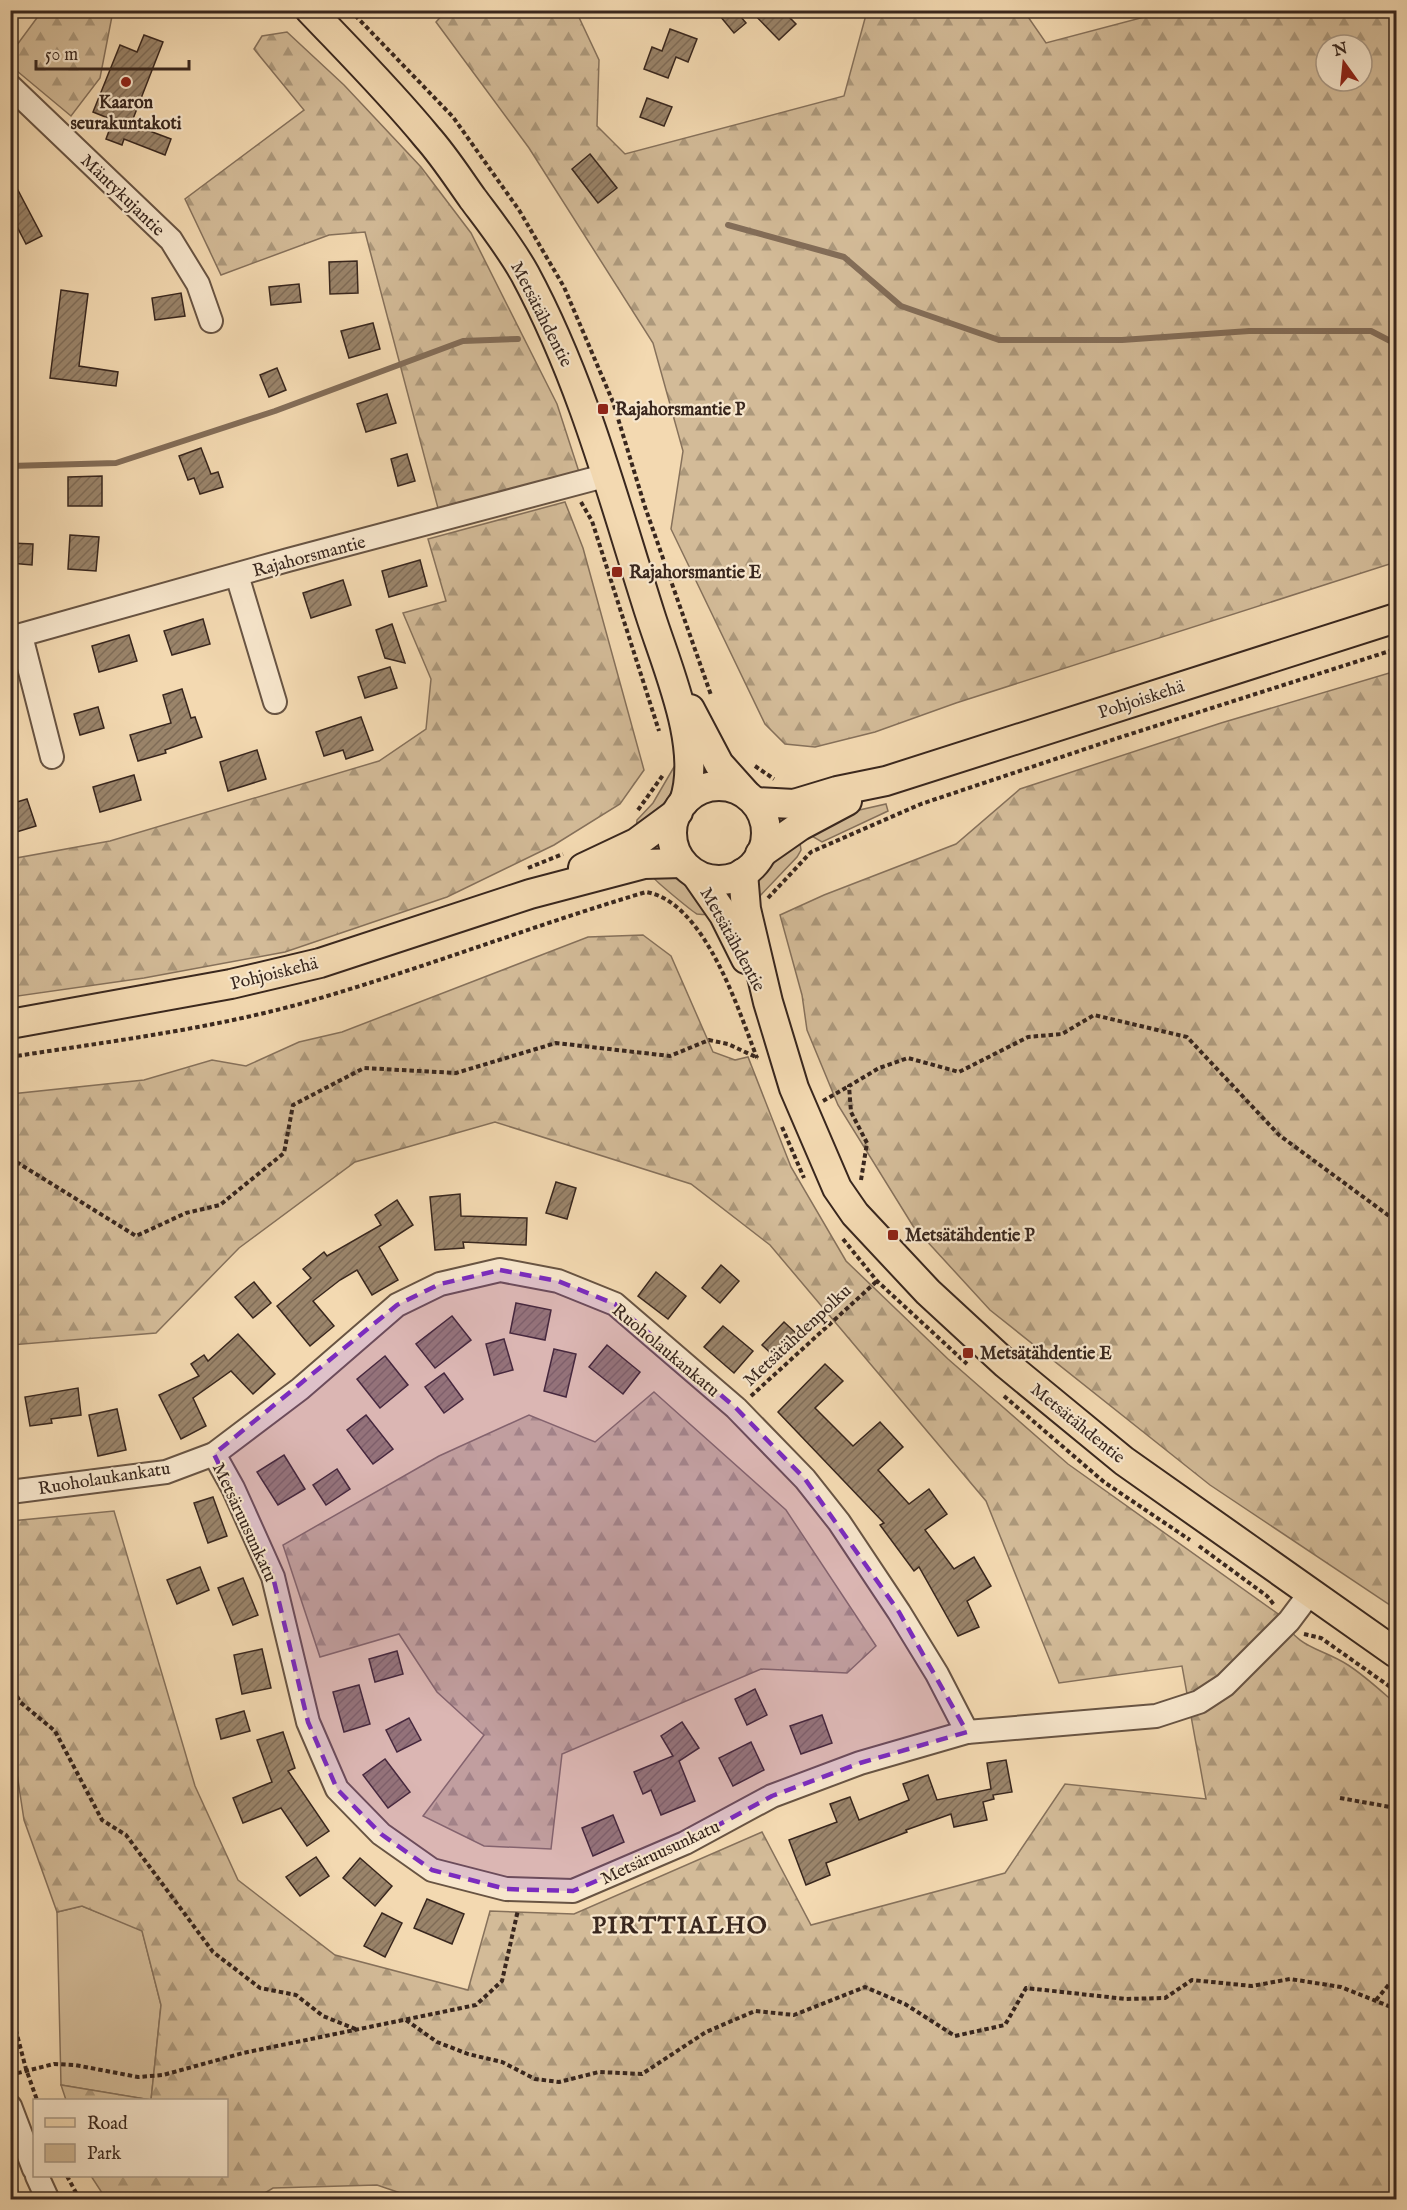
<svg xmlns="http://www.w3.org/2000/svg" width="1407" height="2210" font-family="'IM FELL English',serif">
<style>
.green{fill:#d3bb98;stroke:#86715b;stroke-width:1.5}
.forest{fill:url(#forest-firs);stroke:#86715b;stroke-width:1.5;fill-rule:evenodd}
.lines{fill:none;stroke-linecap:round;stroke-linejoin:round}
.stream{stroke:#836d58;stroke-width:6}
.building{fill:url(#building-hatch);stroke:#39271e;stroke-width:1.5}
.minor-casing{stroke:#685443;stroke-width:26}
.major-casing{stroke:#39271e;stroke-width:32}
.path{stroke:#39271e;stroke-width:4;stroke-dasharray:4.5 3;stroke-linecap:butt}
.minor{stroke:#f7e6cc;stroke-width:22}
.major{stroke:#f3d9b1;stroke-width:28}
.marked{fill:#7b2cbf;fill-opacity:0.2;stroke:#7b2cbf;stroke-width:4.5;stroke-dasharray:12 8;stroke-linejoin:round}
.poi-dot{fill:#8f2418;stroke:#f7e6cc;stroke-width:2}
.labels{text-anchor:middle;stroke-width:4.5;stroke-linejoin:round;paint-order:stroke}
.poi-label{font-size:18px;font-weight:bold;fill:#39271e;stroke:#f7e6cc;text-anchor:start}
.street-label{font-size:18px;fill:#39271e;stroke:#f7e6cc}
.district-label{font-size:24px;font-weight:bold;letter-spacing:1.5px;fill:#39271e;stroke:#f7e6cc}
</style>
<defs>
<pattern id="forest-firs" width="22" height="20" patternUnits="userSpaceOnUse" patternTransform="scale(1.5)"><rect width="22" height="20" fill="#d3bb98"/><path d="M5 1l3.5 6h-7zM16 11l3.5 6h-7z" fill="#ac987b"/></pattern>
<pattern id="building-hatch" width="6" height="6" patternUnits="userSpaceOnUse" patternTransform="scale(1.5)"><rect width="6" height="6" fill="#9a846a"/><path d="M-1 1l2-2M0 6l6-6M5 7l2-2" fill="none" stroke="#7f6c57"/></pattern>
</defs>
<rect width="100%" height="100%" fill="#f3d9b1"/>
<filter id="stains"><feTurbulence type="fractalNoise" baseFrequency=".00333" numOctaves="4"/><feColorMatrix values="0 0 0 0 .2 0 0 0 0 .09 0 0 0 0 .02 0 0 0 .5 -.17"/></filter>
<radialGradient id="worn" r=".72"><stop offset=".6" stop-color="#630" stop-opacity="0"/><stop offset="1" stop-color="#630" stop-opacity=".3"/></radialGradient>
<!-- green -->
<g class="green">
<path d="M 682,765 C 670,802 664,805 636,831 L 637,820 L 653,803 L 674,767 Z"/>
<polygon points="886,804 888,811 822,842 810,835 855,811"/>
<path d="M 800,843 L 801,850 L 797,857 L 757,899 C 753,868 776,857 800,843 Z"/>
<path d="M 668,873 L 692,890 L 712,914 C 707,914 702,915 697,914 C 693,912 655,881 653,877 Z"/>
<polygon points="82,1906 142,1930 161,2005 151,2100 61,2085 57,1912"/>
</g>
<!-- forest -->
<g class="forest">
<polygon points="42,11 113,11 100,78 71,116 11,66 11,53"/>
<path d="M 446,11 L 576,11 L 599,60 L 597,126 L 625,154 L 844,96 L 867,11 L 1024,11 L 1046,43 L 1167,11 L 1396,11 L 1396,562 L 956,703 L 875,732 L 815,747 L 785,744 L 765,724 L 671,529 L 683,451 L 653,343 L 529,148 L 436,22 ZM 1326,45 L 1362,45 L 1362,81 L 1326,81 Z"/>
<polygon points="287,32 344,85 421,167 471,233 557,404 579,472 439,512 365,232 329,235 221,275 185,199 304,110 254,49 262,36"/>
<polygon points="565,502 583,548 644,770 620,804 554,845 447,897 285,952 144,978 11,997 11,859 110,841 379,761 426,729 431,679 403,613 446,601 428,539"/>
<polygon points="1396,671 1396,1609 1210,1485 990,1310 913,1226 838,1105 807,1030 802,995 780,915 824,895 956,844 1020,789 1221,723"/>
<path d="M 643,935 L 671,956 L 713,1052 L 735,1060 L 748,1057 L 791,1167 L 846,1261 L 948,1359 L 1068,1464 L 1281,1616 C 1298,1650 1320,1647 1348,1665 C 1365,1676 1381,1691 1396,1704 L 1396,2199 L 421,2200 L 377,2185 L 273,2188 L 255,2199 L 106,2199 L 91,2176 L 226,2176 L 226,2100 L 66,2100 L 61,2085 L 151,2100 L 161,2005 L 142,1931 L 82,1906 L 57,1912 L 24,1820 L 11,1734 L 11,1521 L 114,1511 L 195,1786 L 238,1880 L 335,1955 L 468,1990 L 490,1911 L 574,1914 L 762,1832 L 811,1925 L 1005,1873 L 1065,1784 L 1206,1799 L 1182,1666 L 1059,1683 L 986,1501 L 770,1245 L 691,1184 L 495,1122 L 355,1162 L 239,1248 L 156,1333 L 11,1345 L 11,1094 L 144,1080 L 212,1060 L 246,1066 L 299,1042 L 342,1032 L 588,937 Z"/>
<polygon points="654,1392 786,1510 876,1646 847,1673 761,1669 562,1754 551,1849 484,1846 423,1816 484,1735 437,1692 399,1634 320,1657 283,1545 439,1456 529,1415 595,1442"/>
</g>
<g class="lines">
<!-- stream -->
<g class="stream">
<polyline points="728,225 844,257 901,306 999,340 1122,340 1249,331 1371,331 1396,344"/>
<polyline points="10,466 116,463 275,411 463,341 518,339"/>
</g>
</g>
<!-- building -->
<g class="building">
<polygon points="715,10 735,10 746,23 734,33"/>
<polygon points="750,10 782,10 796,24 779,40"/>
<polygon points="670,29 697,39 688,62 676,57 668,78 644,69 652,47 662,51"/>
<polygon points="144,35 163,42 131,124 171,139 165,155 124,139 122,145 106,139 113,120 93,112 120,45 137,52"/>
<polygon points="647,98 672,107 664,126 640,117"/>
<polygon points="590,154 617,188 598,203 572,169"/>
<polygon points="10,175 42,236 26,244 10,213"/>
<polygon points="357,261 358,293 330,294 329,262"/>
<polygon points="299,284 301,302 271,305 269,287"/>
<polygon points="61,290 88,294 79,366 118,372 116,386 50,378"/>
<polygon points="181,293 185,316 155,320 152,298"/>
<polygon points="373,323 380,349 349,358 341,331"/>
<polygon points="277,368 286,390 269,397 260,375"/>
<polygon points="387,394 396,423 366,432 357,404"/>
<polygon points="201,448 211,474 218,472 223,487 200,494 194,478 188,480 179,456"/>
<polygon points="407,454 415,481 398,486 391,459"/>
<polygon points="102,476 102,506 68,506 68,477"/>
<polygon points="70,535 99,537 96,571 68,569"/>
<polygon points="10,543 33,544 32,565 10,563"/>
<polygon points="420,560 427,586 389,597 382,571"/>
<polygon points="343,580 351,605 311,618 303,593"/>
<polygon points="203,619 210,644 172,655 164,631"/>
<polygon points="392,624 405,663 385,658 376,630"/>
<polygon points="129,635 137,661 99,672 92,646"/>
<polygon points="390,667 397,688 365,698 358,677"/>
<polygon points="182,689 191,718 195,717 202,737 165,750 166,753 138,761 130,735 171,723 163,695"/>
<polygon points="98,707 104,728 80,735 74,714"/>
<polygon points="361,717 373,750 346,759 343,750 324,756 316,732"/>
<polygon points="257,750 266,779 228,791 220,762"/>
<polygon points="134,775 141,800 100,812 93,787"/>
<polygon points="27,799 36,826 10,834 10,804"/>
<polygon points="556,1182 576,1188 567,1219 546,1213"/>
<polygon points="460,1194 461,1216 527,1218 526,1245 463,1242 464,1248 435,1250 430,1197"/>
<polygon points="397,1200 413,1225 379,1247 398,1280 372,1295 357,1270 340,1280 313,1301 334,1326 310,1346 277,1306 311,1278 303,1269 324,1252 327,1256 381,1225 375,1215"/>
<polygon points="721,1265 739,1281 720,1303 702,1288"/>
<polygon points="656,1272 686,1296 668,1319 638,1296"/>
<polygon points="254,1282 271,1303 253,1318 235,1297"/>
<polygon points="516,1303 551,1310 545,1340 510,1333"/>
<polygon points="452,1316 471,1340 435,1368 416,1344"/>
<polygon points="784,1322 799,1336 777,1359 762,1345"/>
<polygon points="723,1326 753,1351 734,1373 704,1347"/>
<polygon points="238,1334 275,1374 253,1394 231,1371 193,1398 206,1426 181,1439 159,1395 199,1376 191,1364 204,1355 208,1361"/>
<polygon points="504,1339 513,1370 494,1375 486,1344"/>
<polygon points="607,1345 640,1372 623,1394 589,1367"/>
<polygon points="554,1349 576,1354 566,1397 544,1391"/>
<polygon points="385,1356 408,1385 380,1408 357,1379"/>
<polygon points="825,1364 843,1381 815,1408 853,1446 880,1422 903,1447 878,1470 909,1504 929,1489 947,1514 925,1530 954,1569 974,1557 991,1586 967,1601 979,1627 958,1636 919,1567 914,1571 880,1525 884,1523 778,1412"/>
<polygon points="444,1373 463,1399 444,1413 425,1387"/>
<polygon points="78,1388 81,1415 51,1419 52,1423 30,1426 25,1397"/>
<polygon points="117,1409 126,1450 98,1456 89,1415"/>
<polygon points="366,1415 393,1449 373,1464 347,1430"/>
<polygon points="284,1455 305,1489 278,1505 257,1472"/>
<polygon points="337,1469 350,1489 326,1505 313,1485"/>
<polygon points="213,1497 227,1536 208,1543 194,1503"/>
<polygon points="200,1567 209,1590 177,1604 167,1580"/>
<polygon points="243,1578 258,1615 233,1625 218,1588"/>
<polygon points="262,1649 271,1688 242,1694 234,1655"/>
<polygon points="397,1651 403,1674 375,1682 369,1659"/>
<polygon points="359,1685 370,1724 344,1732 333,1692"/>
<polygon points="755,1689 767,1715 747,1725 735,1699"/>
<polygon points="244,1711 250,1731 221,1739 216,1719"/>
<polygon points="822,1715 832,1743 801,1754 790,1726"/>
<polygon points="409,1718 421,1740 397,1752 386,1730"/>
<polygon points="682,1722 699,1748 679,1761 695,1801 661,1815 651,1790 643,1794 634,1772 673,1756 661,1736"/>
<polygon points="283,1732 295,1768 288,1771 329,1831 307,1846 281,1808 243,1823 233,1798 272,1782 257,1740"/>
<polygon points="751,1742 764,1770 733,1786 719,1758"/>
<polygon points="385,1759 410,1792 388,1808 363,1775"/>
<polygon points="1006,1760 1012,1792 993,1795 994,1799 983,1802 987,1820 954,1827 951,1814 906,1830 907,1832 826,1863 830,1875 806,1885 789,1840 837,1822 830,1804 850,1797 859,1820 909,1800 903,1784 928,1775 937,1800 991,1789 987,1763"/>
<polygon points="613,1815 624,1842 593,1856 582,1828"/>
<polygon points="316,1857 329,1876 300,1896 286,1877"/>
<polygon points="360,1858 392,1886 375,1906 343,1878"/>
<polygon points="427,1899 464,1914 452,1944 414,1928"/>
<polygon points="382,1913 402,1923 385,1957 364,1946"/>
</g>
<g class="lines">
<defs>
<g id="minor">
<polyline points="10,86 171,240 198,284 211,321"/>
<polyline points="237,575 275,702"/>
<polyline points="21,636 52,757"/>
<polyline points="10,638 288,560 608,475"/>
<polyline points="214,1454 233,1488 273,1577 308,1722 337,1789 381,1834 432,1870 506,1889 573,1891 685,1843 772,1796 860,1763 967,1732 1156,1716 1199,1702 1225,1685 1289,1621 1310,1593"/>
<polyline points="10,1492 166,1472 214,1454 300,1389 397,1305 440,1284 500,1270 558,1281 615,1304 736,1408 805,1479 839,1522 899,1612 937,1674 967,1732"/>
<polyline points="10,2106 34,2169"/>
<polyline points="37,2176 48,2200"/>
</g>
<g id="major">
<path d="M 310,10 C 350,52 391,93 427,137 C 444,156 458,178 473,199 C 491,223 510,247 525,274 C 583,382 613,498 650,614 C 667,668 703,747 684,802"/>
<polyline points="690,709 719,764 745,793"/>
<circle cx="719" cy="833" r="47"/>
<polyline points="755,802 794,804 837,791 886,781 1396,618"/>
<polyline points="760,854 800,826 847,801"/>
<polyline points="583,868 636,843 678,812"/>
<polyline points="743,873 746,909 768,1002 794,1088 837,1188 855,1214 928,1292 1006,1364 1124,1461 1396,1653"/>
<polyline points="697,876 724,915 746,959"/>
<polyline points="10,1024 231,984 320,963 530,894 644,864 682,863"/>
</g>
</defs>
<!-- minor casing -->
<use href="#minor" class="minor-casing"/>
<!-- major casing -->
<use href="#major" class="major-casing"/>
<!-- path -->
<g class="path">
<polyline points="350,10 453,117 519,210 564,287 613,402 645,507 711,695"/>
<polyline points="10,20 17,10"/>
<polyline points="581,502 592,521 659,731"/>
<polyline points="755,766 774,779"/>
<polyline points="638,810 663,775"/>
<polyline points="528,868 563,854"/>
<polyline points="768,898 811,852 921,804 1118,738 1396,649"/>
<path d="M 10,1057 C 106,1042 203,1030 296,1005 C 414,972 528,927 646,892 C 705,902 738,1009 757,1058"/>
<polyline points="823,1101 849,1086"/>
<polyline points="782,1127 804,1178"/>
<polyline points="10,1158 136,1236 186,1213 220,1205 284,1153 293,1105 364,1068 456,1073 556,1043 670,1056 709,1040 728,1044 758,1058"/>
<polyline points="861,1180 867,1143 851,1112 849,1086 879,1068 908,1058 959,1072 1028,1037 1062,1034 1094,1015 1187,1037 1279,1135 1396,1221"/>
<polyline points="843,1239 877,1281 967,1364"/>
<polyline points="751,1396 877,1281"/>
<polyline points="1004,1396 1104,1482 1190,1540"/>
<polyline points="1199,1546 1267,1596 1275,1606"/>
<polyline points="1304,1634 1321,1638 1396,1691"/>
<polyline points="10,1683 20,1702 55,1731 102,1820 126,1835 213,1952 260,1988 296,1995 323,2016 358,2030"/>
<polyline points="1340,1798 1396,1808"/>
<polyline points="1376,2000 1396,1976"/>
<polyline points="10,2008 26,2069 37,2100"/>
<polyline points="406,2020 437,2042 468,2054 502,2062 535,2079 559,2082 599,2072 642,2074 706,2032 755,2011 794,2015 865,1987 905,2004 955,2036 1005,2025 1026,1988 1126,1999 1165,1998 1192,1980 1252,1986 1290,1979 1341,1987 1396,2009"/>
<polyline points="10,2075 54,2064 75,2065 138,2077 163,2075 243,2053 476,2005 502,1981 518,1910"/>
<polyline points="10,2174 20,2200"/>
<polyline points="67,2176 80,2200"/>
</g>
<!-- minor -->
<use href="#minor" class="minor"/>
<!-- major -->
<use href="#major" class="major"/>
</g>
<!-- marked area -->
<path class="marked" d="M 500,1270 L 558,1281 L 615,1304 L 736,1408 L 805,1479 L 899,1612 L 967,1732 L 860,1763 L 772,1796 L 685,1843 L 573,1891 L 506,1889 L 432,1870 L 381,1834 L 337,1789 L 308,1722 L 273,1577 L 214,1454 L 397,1305 L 440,1284 Z"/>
<!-- markers -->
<g class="poi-dot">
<circle cx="126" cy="82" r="6"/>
<rect x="597" y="403" width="12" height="12" rx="3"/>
<rect x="611" y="566" width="12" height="12" rx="3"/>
<rect x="887" y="1229" width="12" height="12" rx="3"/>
<rect x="962" y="1347" width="12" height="12" rx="3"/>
</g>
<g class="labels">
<!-- poi labels -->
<g class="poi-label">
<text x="126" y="108" text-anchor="middle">Kaaron<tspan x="126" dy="21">seurakuntakoti</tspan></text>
<text x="615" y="415">Rajahorsmantie P</text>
<text x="629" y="578">Rajahorsmantie E</text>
<text x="905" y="1241">Metsätähdentie P</text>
<text x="980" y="1359">Metsätähdentie E</text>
</g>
<!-- street labels -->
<g class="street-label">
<text transform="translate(123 195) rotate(44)" y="6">Mäntykujantie</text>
<text transform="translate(542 314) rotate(63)" y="6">Metsätähdentie</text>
<text transform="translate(309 556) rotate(-15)" y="6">Rajahorsmantie</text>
<text transform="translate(1141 699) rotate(-18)" y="6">Pohjoiskehä</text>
<text transform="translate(733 939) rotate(61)" y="6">Metsätähdentie</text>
<text transform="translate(274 973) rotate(-14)" y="6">Pohjoiskehä</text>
<text transform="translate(797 1335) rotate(-43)" y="6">Metsätähdenpolku</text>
<text transform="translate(666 1350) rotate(40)" y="6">Ruoholaukankatu</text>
<text transform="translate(1078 1423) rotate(39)" y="6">Metsätähdentie</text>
<text transform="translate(104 1478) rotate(-9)" y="6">Ruoholaukankatu</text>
<text transform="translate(245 1522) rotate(65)" y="6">Metsäruusunkatu</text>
<text transform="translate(660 1852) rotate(-25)" y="6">Metsäruusunkatu</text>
</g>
<!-- district labels -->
<g class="district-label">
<text x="680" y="1933">PIRTTIALHO</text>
</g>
</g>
<!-- margin -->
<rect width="1407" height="2210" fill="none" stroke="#f3d9b1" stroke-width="36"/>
<rect x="12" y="12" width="1383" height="2186" fill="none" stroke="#39271e" stroke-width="3"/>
<rect x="18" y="18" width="1371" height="2174" fill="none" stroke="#39271e" stroke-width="1.5"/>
<!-- legend -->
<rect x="33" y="2099" width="195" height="78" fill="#f7e6cc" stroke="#ab9a86" stroke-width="1.5"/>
<rect x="45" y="2118" width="30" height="9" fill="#f3d9b1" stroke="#ab9a86" stroke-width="1.5"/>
<text x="87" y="2129" font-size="18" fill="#39271e">Road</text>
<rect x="45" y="2144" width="30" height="18" fill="#d3bb98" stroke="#ab9a86" stroke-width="1.5"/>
<text x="87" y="2159" font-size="18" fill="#39271e">Park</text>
<!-- north arrow -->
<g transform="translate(1344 63) rotate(345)"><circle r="28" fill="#f7e6cc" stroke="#ab9a86" stroke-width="1.5"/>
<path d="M0-4.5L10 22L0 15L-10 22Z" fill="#8f2418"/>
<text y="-9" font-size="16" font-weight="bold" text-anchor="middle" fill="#39271e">N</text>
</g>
<!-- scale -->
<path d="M36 60v9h153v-9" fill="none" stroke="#39271e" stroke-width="3"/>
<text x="45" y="60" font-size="18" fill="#39271e" stroke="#f7e6cc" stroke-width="4.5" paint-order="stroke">50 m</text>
<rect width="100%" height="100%" filter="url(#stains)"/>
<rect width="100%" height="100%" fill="url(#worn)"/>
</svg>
